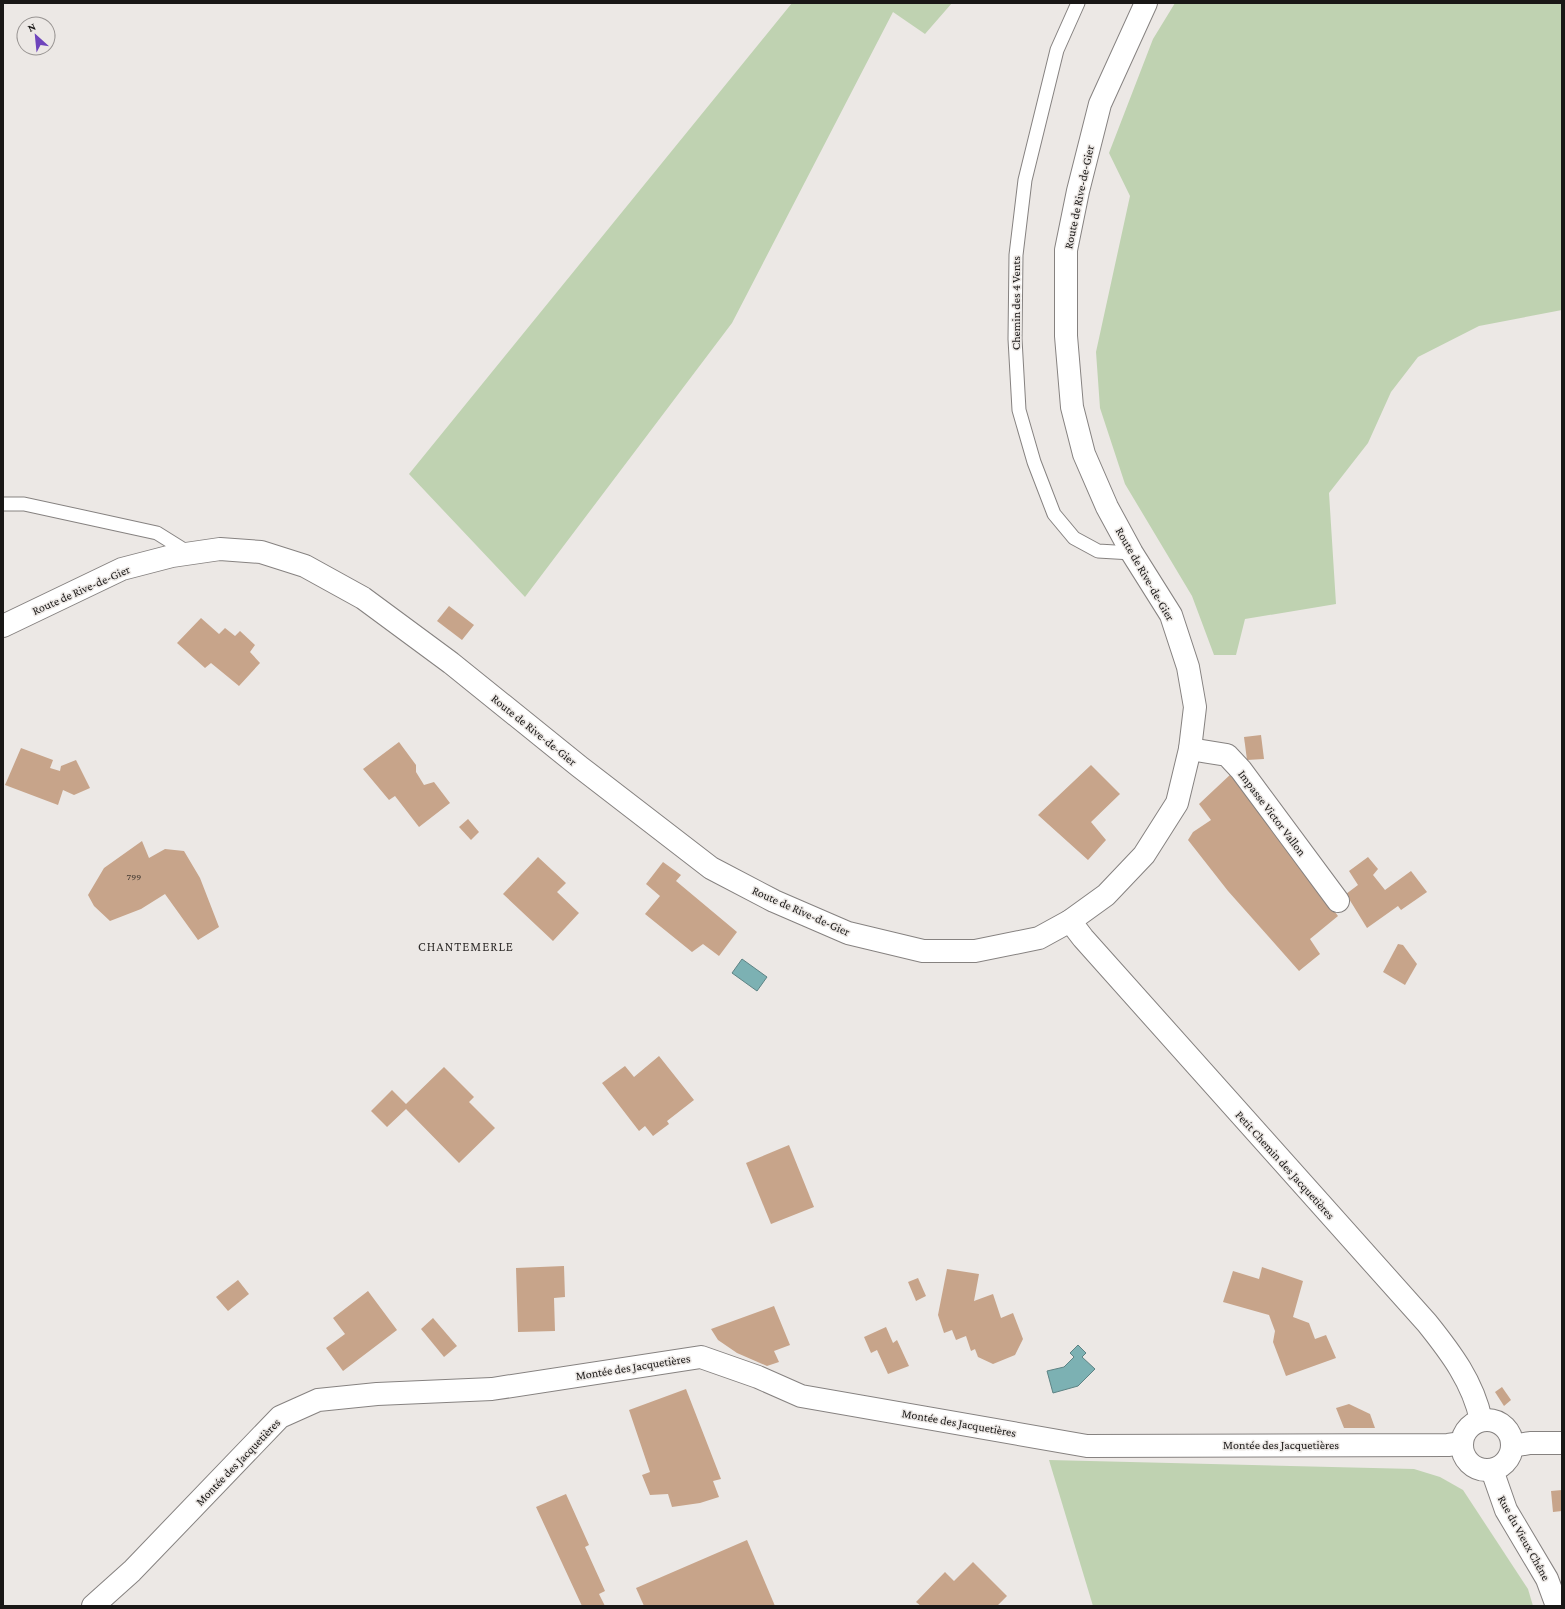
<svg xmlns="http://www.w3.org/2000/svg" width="1565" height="1609" font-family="'Crimson Pro',serif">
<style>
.green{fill:#bfd2b1}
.water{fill:#7cb1b3;stroke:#5e8384}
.building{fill:#c7a48a}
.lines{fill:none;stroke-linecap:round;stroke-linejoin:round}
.service-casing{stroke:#868280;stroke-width:15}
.minor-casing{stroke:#868280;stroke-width:24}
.secondary-casing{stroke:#868280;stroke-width:24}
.service{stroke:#fff;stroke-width:13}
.minor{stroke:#fff;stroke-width:22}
.secondary{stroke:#fff;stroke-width:22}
.labels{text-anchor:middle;stroke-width:3;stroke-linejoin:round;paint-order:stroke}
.number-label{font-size:10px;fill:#443a33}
.street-label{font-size:12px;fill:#191716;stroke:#ece8e5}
.neighbourhood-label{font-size:13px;letter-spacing:1px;fill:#312e2c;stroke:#ece8e5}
</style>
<rect width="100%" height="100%" fill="#ece8e5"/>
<!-- green -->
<g class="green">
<polygon points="792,3 952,3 925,34 893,12 732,323 525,597 409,474"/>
<polygon points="1175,3 1562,3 1562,310 1479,326 1418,357 1391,392 1368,443 1329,493 1336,604 1245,619 1236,655 1214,655 1192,596 1125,484 1100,408 1096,352 1130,196 1109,153 1153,39"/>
<polygon points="1049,1460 1414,1469 1440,1477 1463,1490 1528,1589 1533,1606 1093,1606"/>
</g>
<!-- water -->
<g class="water">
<polygon points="742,959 767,977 757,991 732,973"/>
<polygon points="1078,1345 1086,1353 1082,1357 1095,1369 1078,1386 1053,1393 1047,1371 1064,1367 1074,1357 1070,1353"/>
</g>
<!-- building -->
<g class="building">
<polygon points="449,606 474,625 462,640 437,621"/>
<polygon points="201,618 219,634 225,628 235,636 240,631 255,645 250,652 260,663 239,686 211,663 205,668 177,643"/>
<polygon points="1261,735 1264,759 1247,760 1244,737"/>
<polygon points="399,742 416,765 416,772 424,785 434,782 450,803 419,827 395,796 389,800 363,769"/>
<polygon points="21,748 53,760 50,768 60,771 61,766 76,760 90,788 74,795 63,790 58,805 5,785"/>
<polygon points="1091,765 1120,794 1091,822 1106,840 1088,860 1038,815"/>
<polygon points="1232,773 1338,916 1310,939 1320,954 1299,971 1228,891 1188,840 1193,832 1211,820 1199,804"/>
<polygon points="468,819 479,832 471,840 459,827"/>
<polygon points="142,841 149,858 165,849 184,851 200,878 219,927 198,940 165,894 141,909 110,921 94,906 88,895 104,868"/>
<polygon points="538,857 566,883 557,892 579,913 553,941 503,894"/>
<polygon points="1368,857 1378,869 1373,875 1385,890 1411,871 1427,892 1401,910 1398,906 1367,928 1346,894 1358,885 1349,871"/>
<polygon points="663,862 681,875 676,881 737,932 719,956 703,944 692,952 645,914 660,896 646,884"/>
<polygon points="1398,944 1403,945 1417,964 1405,985 1383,972"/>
<polygon points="659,1056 694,1100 667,1121 669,1124 653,1136 645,1126 639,1131 602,1083 625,1066 634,1077"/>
<polygon points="444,1067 474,1097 469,1102 495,1128 459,1163 406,1109 387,1127 371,1111 392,1090 406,1104"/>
<polygon points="789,1145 814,1207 771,1224 746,1163"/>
<polygon points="564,1266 565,1297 554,1298 555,1331 518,1332 516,1268"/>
<polygon points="1262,1267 1303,1281 1293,1317 1309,1323 1315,1339 1326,1335 1336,1358 1286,1376 1273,1342 1275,1331 1269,1315 1223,1302 1233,1271 1259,1279"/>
<polygon points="947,1269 979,1274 974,1301 993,1294 1001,1318 1013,1313 1023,1339 1015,1355 993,1364 978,1357 975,1349 971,1351 966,1336 956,1340 952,1330 944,1333 938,1315"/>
<polygon points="918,1278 926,1296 916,1301 908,1282"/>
<polygon points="238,1280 249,1294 228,1311 216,1297"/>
<polygon points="368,1291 397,1330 343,1371 326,1348 345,1334 333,1318"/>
<polygon points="774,1306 790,1345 774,1351 779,1362 767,1366 737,1353 718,1340 711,1329"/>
<polygon points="433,1318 457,1346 444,1357 421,1329"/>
<polygon points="886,1327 893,1343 897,1340 909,1366 888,1374 877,1350 871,1353 864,1337"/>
<polygon points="1502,1387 1511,1400 1504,1406 1495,1392"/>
<polygon points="686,1389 721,1479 713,1481 719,1497 700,1503 672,1507 668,1494 650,1495 642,1475 650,1472 629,1410"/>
<polygon points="1349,1404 1370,1414 1375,1428 1344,1428 1336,1408"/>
<polygon points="1562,1490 1562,1511 1553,1512 1551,1491"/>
<polygon points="566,1494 589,1545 585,1547 605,1591 599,1594 605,1606 582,1606 536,1507"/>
<polygon points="747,1540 775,1606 644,1606 636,1588"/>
<polygon points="973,1562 1007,1596 997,1606 921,1606 916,1602 945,1572 954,1581"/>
</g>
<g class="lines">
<defs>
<g id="service">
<polyline points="1078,3 1057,50 1025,180 1016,255 1015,339 1019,410 1034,462 1054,514 1074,538 1098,551 1132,553"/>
<polyline points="3,504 24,504 157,533 189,553"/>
</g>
<g id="minor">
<polyline points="1190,749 1227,755 1241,770 1338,901"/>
<path d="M 1070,921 L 1083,938 L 1427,1323 C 1451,1353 1473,1382 1481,1420"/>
<circle cx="1487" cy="1445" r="25"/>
<polyline points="1512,1446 1530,1443 1562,1443"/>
<polyline points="1492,1470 1506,1510 1547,1579 1557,1606"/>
<polyline points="93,1606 132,1571 280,1417 318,1400 377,1394 492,1389 701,1357 758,1377 801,1396 1087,1446 1448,1445 1462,1443"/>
</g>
<polyline id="secondary" points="3,626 122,569 172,556 220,549 261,552 305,566 363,598 451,663 580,767 711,868 774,901 848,933 923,951 975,951 1039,938 1070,921 1106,895 1144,855 1177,803 1190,749 1195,707 1188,667 1171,615 1132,553 1107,507 1084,454 1072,407 1066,336 1066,250 1078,191 1100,104 1146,3"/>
</defs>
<!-- service casing -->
<use href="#service" class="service-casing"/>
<!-- minor casing -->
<use href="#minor" class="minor-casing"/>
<!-- secondary casing -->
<use href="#secondary" class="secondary-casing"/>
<!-- service -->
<use href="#service" class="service"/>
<!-- minor -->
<use href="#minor" class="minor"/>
<!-- secondary -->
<use href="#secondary" class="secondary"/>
</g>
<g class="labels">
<!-- number labels -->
<g class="number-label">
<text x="134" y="880">799</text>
</g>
<!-- street labels -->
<g class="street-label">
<text transform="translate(1079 197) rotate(-78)" y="4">Route de Rive-de-Gier</text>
<text transform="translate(1016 303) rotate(-90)" y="4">Chemin des 4 Vents</text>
<text transform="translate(1145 574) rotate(60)" y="4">Route de Rive-de-Gier</text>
<text transform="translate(81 590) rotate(-24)" y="4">Route de Rive-de-Gier</text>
<text transform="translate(534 730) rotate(39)" y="4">Route de Rive-de-Gier</text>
<text transform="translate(1272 813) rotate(53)" y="4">Impasse Victor Vallon</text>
<text transform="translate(801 911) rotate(24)" y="4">Route de Rive-de-Gier</text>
<text transform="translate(1285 1165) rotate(48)" y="4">Petit Chemin des Jacquetières</text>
<text transform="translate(633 1367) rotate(-9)" y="4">Montée des Jacquetières</text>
<text transform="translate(959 1423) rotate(10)" y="4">Montée des Jacquetières</text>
<text x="1281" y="1449">Montée des Jacquetières</text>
<text transform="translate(238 1462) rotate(-46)" y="4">Montée des Jacquetières</text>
<text transform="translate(1524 1538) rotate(61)" y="4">Rue du Vieux Chêne</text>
</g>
<!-- neighbourhood labels -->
<g class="neighbourhood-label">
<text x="466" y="951">CHANTEMERLE</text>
</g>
</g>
<!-- border -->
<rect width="1565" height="1609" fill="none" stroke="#191716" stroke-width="8"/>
<!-- north arrow -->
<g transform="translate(36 36) rotate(333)"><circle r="19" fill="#ece8e5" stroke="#989492"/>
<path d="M0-3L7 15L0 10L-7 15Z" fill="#6e44bc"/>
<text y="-6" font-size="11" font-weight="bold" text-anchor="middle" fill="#191716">N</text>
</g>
</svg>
